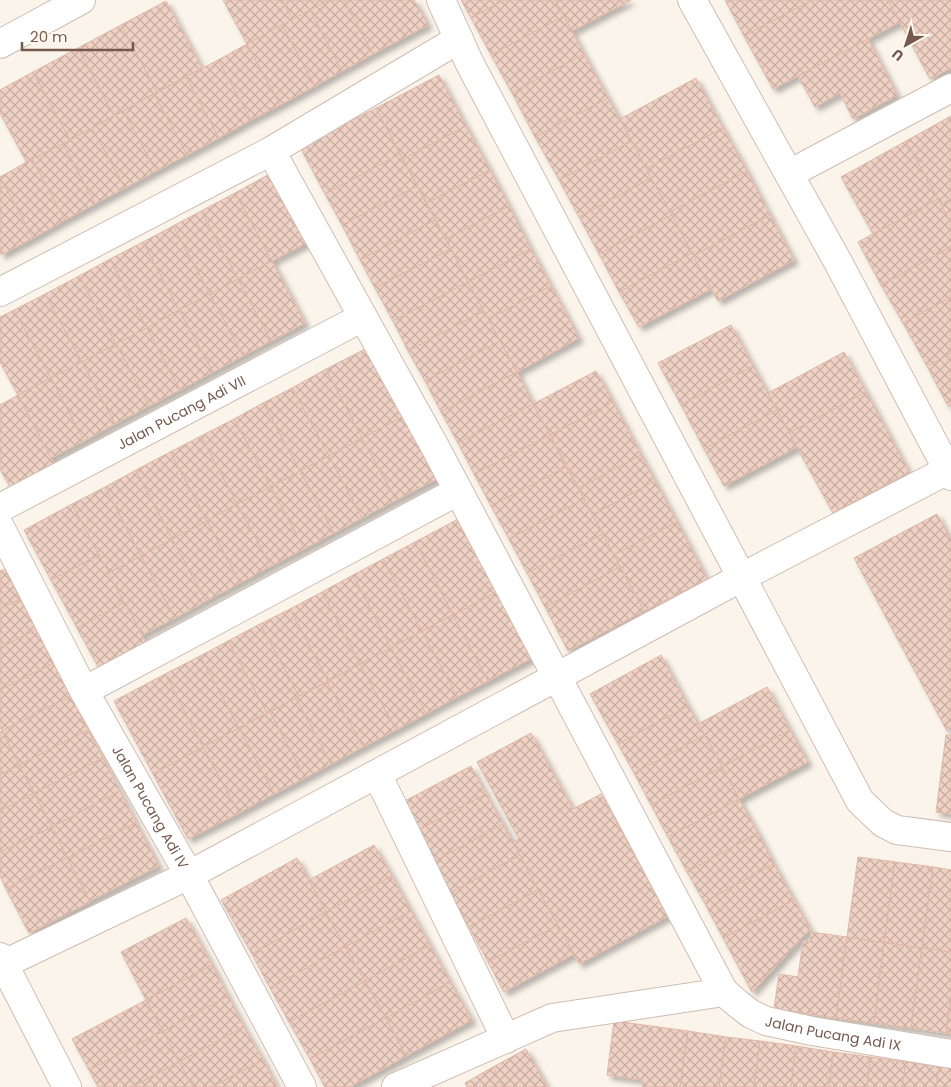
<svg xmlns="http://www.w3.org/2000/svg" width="951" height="1087" font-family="Poppins,sans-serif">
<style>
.building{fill:url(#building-cross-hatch);stroke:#e1b7a6;filter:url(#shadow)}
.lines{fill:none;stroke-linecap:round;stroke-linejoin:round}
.street-casing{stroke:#cfbdb3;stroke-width:30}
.street{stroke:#fff;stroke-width:28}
.labels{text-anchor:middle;stroke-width:5;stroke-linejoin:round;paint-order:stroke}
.street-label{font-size:14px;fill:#75594f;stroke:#fef8f1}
</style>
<defs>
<pattern id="building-cross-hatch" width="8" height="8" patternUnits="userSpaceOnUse" patternTransform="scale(1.25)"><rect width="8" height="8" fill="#efd2c4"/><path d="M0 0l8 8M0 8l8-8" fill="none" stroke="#c6ada2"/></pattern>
<filter id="shadow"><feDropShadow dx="4.5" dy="4.5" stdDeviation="2.5" flood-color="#0004"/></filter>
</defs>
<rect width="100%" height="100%" fill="#fbf4eb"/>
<!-- building -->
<g class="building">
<polygon points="223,0 282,0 293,20 247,44"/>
<polygon points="282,0 329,0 293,20"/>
<polygon points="329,0 344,0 373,54 342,71 310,10"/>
<polygon points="344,0 414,0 428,25 373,54"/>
<polygon points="461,0 504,0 471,18"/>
<polygon points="504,0 555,0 564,16 491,55 471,18"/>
<polygon points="555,0 631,0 572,31"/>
<polygon points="725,0 812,0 744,36"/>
<polygon points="812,0 888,0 900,22 773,89 744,36"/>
<polygon points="888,0 951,0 951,68 930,79"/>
<polygon points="166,1 202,68 157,92 121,25"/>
<polygon points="310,10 342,71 315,86 282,25"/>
<polygon points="564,16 584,54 512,93 491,55"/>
<polygon points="121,25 157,92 114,116 78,48"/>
<polygon points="282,25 315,86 280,105 247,44"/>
<polygon points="868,39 897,95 853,119 840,93 815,107 798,76"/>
<polygon points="247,44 280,105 251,120 218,60"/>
<polygon points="78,48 114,116 70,140 33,72"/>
<polygon points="584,54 608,98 535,137 512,93"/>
<polygon points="218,60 251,120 219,138 186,77"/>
<polygon points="33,72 70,140 27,163 0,113 0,90"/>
<polygon points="439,75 466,126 403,159 376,108"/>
<polygon points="186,77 219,138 187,155 154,94"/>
<polygon points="696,78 723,128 646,169 620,119"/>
<polygon points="154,94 187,155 156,171 123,111"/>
<polygon points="608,98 632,141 559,180 535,137"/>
<polygon points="376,108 400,154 325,194 300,147"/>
<polygon points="123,111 156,171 125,188 92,128"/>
<polygon points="951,116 951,199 941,205 906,141"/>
<polygon points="466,126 490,170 427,203 403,159"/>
<polygon points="92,128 125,188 95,204 63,144"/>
<polygon points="723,128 747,171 670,212 646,169"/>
<polygon points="632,141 651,178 579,217 559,180"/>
<polygon points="906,141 938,199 873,234 841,177"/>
<polygon points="63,144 95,204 65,220 32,159"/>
<polygon points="400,154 417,186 342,225 325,194"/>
<polygon points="32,159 65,220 33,238 0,177"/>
<polygon points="490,170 509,206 446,239 427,203"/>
<polygon points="275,171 312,240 272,261 235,193"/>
<polygon points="747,171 770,215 693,256 670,212"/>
<polygon points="0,177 33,238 1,255 0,253"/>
<polygon points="651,178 672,215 599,254 579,217"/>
<polygon points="417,186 435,220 360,260 342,225"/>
<polygon points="235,193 272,261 238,279 201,211"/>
<polygon points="938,199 951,223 951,247 881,285 858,242"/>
<polygon points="951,199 951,223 941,205"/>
<polygon points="509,206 531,249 468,282 446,239"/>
<polygon points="201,211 238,279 210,294 173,226"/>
<polygon points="672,215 692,253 619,292 599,254"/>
<polygon points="770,215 794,260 718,301 693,256"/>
<polygon points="435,220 451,249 375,288 360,260"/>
<polygon points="173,226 210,294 179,310 143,242"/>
<polygon points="143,242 179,310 147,328 110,259"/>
<polygon points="951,247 951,297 903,323 881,285"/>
<polygon points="451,249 468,282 393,321 375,288"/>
<polygon points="531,249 551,286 488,319 468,282"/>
<polygon points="692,253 711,289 639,327 619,292"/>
<polygon points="110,259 147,328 116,344 79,276"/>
<polygon points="272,261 305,323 271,341 238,279"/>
<polygon points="79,276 116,344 82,362 45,294"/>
<polygon points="238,279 271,341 243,356 210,294"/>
<polygon points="468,282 484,311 408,351 393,321"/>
<polygon points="551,286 579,338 517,372 488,319"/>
<polygon points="45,294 82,362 51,378 14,310"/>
<polygon points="210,294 243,356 213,372 179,310"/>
<polygon points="951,297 951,353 927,366 903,323"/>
<polygon points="14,310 51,378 18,395 0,362 0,317"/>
<polygon points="179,310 213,372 180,390 147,328"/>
<polygon points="484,311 500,341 425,381 408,351"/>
<polygon points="731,325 753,366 681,405 658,363"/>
<polygon points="147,328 180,390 149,406 116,344"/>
<polygon points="500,341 517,372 441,412 425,381"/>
<polygon points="116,344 149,406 115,424 82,362"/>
<polygon points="371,346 408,414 362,438 326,369"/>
<polygon points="844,352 866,392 789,433 768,393"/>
<polygon points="951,353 951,405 948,406 927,366"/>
<polygon points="82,362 115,424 84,441 51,378"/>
<polygon points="753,366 777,410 704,449 681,405"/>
<polygon points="326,369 362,438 329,456 292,388"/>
<polygon points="596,371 613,402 550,435 533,404"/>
<polygon points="517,372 533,404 458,443 441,412"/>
<polygon points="51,378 84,441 51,458 18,395"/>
<polygon points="292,388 329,456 300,471 263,403"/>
<polygon points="866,392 909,472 833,513 789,433"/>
<polygon points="18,395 58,471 14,494 0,469 0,405"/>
<polygon points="613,402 641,455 579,488 550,435"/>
<polygon points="263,403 300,471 271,487 234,419"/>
<polygon points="533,404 550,435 474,474 458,443"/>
<polygon points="777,410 797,447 724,486 704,449"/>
<polygon points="408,414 441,477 396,500 362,438"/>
<polygon points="234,419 271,487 237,504 201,436"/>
<polygon points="550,435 566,467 491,506 474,474"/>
<polygon points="201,436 237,504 207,521 170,452"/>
<polygon points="362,438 396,500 362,518 329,456"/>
<polygon points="170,452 207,521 172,539 136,470"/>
<polygon points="641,455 655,481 592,515 579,488"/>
<polygon points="329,456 362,518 334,533 300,471"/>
<polygon points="566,467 584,499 509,539 491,506"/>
<polygon points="136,470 172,539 141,556 105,487"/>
<polygon points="300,471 334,533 304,549 271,487"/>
<polygon points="655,481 677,522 614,555 592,515"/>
<polygon points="105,487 141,556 108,573 72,504"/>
<polygon points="271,487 304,549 271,566 237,504"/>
<polygon points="584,499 603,534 527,573 509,539"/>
<polygon points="72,504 99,555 51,580 24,530"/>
<polygon points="237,504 271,566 240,583 207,521"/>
<polygon points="937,514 951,540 951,726 947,731 854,558"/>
<polygon points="460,518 499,591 453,615 415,542"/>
<polygon points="207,521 240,583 206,601 172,539"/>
<polygon points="677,522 707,579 644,611 614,555"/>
<polygon points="603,534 620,567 545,607 527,573"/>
<polygon points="172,539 206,601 175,618 141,556"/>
<polygon points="415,542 453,615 422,631 383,559"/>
<polygon points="99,555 125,602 77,628 51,580"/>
<polygon points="141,556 175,618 142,635 108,573"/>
<polygon points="383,559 422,631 391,648 353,575"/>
<polygon points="620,567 644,611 568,651 545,607"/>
<polygon points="5,569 20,599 0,609 0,571"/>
<polygon points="353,575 391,648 360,664 322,592"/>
<polygon points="499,591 534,657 488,681 453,615"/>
<polygon points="322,592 360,664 328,681 290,609"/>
<polygon points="20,599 37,629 0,648 0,609"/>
<polygon points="125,602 148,647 101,672 77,628"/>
<polygon points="290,609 328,681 299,696 260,624"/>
<polygon points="453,615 488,681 457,697 422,631"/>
<polygon points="260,624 299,696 267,713 228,641"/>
<polygon points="37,629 54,663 0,690 0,648"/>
<polygon points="422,631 457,697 426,714 391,648"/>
<polygon points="228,641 267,713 239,728 200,656"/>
<polygon points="391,648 426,714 396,730 360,664"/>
<polygon points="661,655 688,706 618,744 590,694"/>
<polygon points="200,656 239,728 203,747 165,674"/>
<polygon points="54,663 71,696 2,731 0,727 0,690"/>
<polygon points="360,664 396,730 363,747 327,682"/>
<polygon points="165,674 203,747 153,774 114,701"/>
<polygon points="327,682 363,747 331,764 296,698"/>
<polygon points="767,687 790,730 722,767 698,724"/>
<polygon points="71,696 88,730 19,765 2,731"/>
<polygon points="296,698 331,764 305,778 270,712"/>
<polygon points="688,706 705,735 634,773 618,744"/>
<polygon points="270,712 305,778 274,794 239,728"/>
<polygon points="239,728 274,794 239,813 203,747"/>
<polygon points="88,730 103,758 34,793 19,765"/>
<polygon points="790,730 808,762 739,799 722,767"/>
<polygon points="2,731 19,765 0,775 0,732"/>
<polygon points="531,733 573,809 601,794 668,916 579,964 512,842 519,839 477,762"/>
<polygon points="705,735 722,767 651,805 634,773"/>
<polygon points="946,735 951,735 951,814 936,812"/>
<polygon points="203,747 239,813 188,839 153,774"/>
<polygon points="103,758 120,791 52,827 34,793"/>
<polygon points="19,765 34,793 0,811 0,775"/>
<polygon points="471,766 486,794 416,831 401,803"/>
<polygon points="722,767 739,799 668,837 651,805"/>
<polygon points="120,791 136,823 67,858 52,827"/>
<polygon points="34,793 52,827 0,852 0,811"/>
<polygon points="486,794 503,824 433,862 416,831"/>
<polygon points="739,799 758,833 687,872 668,837"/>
<polygon points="136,823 159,866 90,901 67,858"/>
<polygon points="503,824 520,855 450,893 433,862"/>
<polygon points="52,827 67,858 6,889 0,876 0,852"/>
<polygon points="758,833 774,864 704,902 687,872"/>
<polygon points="374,845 392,876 326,912 309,880"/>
<polygon points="520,855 538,890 469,927 450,893"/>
<polygon points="858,857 895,862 884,943 847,937"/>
<polygon points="67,858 90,902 29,933 6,889"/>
<polygon points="297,858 326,912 252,954 221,900"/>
<polygon points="895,862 933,867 922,948 884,943"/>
<polygon points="774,864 794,900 723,938 704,902"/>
<polygon points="933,867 951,870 951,952 922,948"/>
<polygon points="392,876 411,911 345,947 326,912"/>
<polygon points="538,890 558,925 488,962 469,927"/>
<polygon points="794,900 810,929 752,992 723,938"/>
<polygon points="411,911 430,945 365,981 345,947"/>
<polygon points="326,912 345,947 270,988 252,954"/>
<polygon points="186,918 212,965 146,1000 121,952"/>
<polygon points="558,925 574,954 504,992 488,962"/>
<polygon points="811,932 847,937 836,1018 774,1009 779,974 798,977 803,941 810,942"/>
<polygon points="847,937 884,943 874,1023 836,1018"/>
<polygon points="884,943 922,948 911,1028 874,1023"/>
<polygon points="430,945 450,982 386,1018 365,981"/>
<polygon points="345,947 365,981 289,1022 270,988"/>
<polygon points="922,948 951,952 951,997 946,1033 911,1028"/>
<polygon points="212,965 228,996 163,1031 146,1000"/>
<polygon points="365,981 386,1018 310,1059 289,1022"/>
<polygon points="450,982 472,1020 406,1056 386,1018"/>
<polygon points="228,996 244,1027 179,1062 163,1031"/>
<polygon points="951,997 951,1034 946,1033"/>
<polygon points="146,1000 163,1031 89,1070 72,1039"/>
<polygon points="386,1018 406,1056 350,1087 325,1087 310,1059"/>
<polygon points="614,1021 688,1031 680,1087 642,1087 643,1080 607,1075"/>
<polygon points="244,1027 263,1060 212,1087 193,1087 179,1062"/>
<polygon points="163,1031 179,1062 132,1087 98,1087 89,1070"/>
<polygon points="688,1031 726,1037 719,1087 680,1087"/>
<polygon points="726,1037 760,1041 754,1087 719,1087"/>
<polygon points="760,1041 796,1046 791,1087 754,1087"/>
<polygon points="796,1046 833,1052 829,1087 791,1087"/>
<polygon points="526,1049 547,1087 503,1087 493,1067"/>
<polygon points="833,1052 871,1057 867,1087 829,1087"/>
<polygon points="871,1057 906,1062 902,1087 867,1087"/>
<polygon points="263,1060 277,1087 212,1087"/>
<polygon points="179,1062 193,1087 132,1087"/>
<polygon points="906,1062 939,1067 936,1087 902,1087"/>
<polygon points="493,1067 503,1087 467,1087 465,1083"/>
<polygon points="939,1067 951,1068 951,1087 936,1087"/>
</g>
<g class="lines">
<defs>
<g id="street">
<polyline points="441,0 469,62 860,801 883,823 897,830 951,837"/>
<polyline points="692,0 838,262 951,476"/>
<polyline points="0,44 81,0"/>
<path id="s1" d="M 271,151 L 434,445 L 724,992 L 738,1004 L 751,1014 L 766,1021 L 812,1031 L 951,1054"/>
<polyline points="789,174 951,88"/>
<polyline points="0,292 271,151 459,39"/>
<path id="s2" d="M 0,508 L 363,317"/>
<path id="s3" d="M 0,527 L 84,691 L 189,875 L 302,1087"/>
<polyline points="84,691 458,491"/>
<polyline points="377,774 506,1039"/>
<polyline points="0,957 67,1087"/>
<polyline points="4,964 189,875 742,577 948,470"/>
<polyline points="396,1087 552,1018 724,992"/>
</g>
</defs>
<!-- street casing -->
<use href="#street" class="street-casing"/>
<!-- street -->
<use href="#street" class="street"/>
</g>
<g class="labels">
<!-- street labels -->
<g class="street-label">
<text dy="5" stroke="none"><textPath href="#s2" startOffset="205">Jalan Pucang Adi VII</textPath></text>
<text dy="5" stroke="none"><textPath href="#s3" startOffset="318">Jalan Pucang Adi IV</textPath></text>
<text dy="5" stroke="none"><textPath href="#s1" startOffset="1075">Jalan Pucang Adi IX</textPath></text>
</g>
</g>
<!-- north arrow -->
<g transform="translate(906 45) rotate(219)" stroke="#fef8f1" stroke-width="4" paint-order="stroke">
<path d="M0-4L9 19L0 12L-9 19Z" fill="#75594f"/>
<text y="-8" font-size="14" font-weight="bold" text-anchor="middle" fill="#75594f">U</text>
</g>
<!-- scale -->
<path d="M22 42v8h111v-8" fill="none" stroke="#75594f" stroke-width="2.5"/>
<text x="30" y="42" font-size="15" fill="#75594f" stroke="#fef8f1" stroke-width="4" paint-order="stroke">20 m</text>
</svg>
